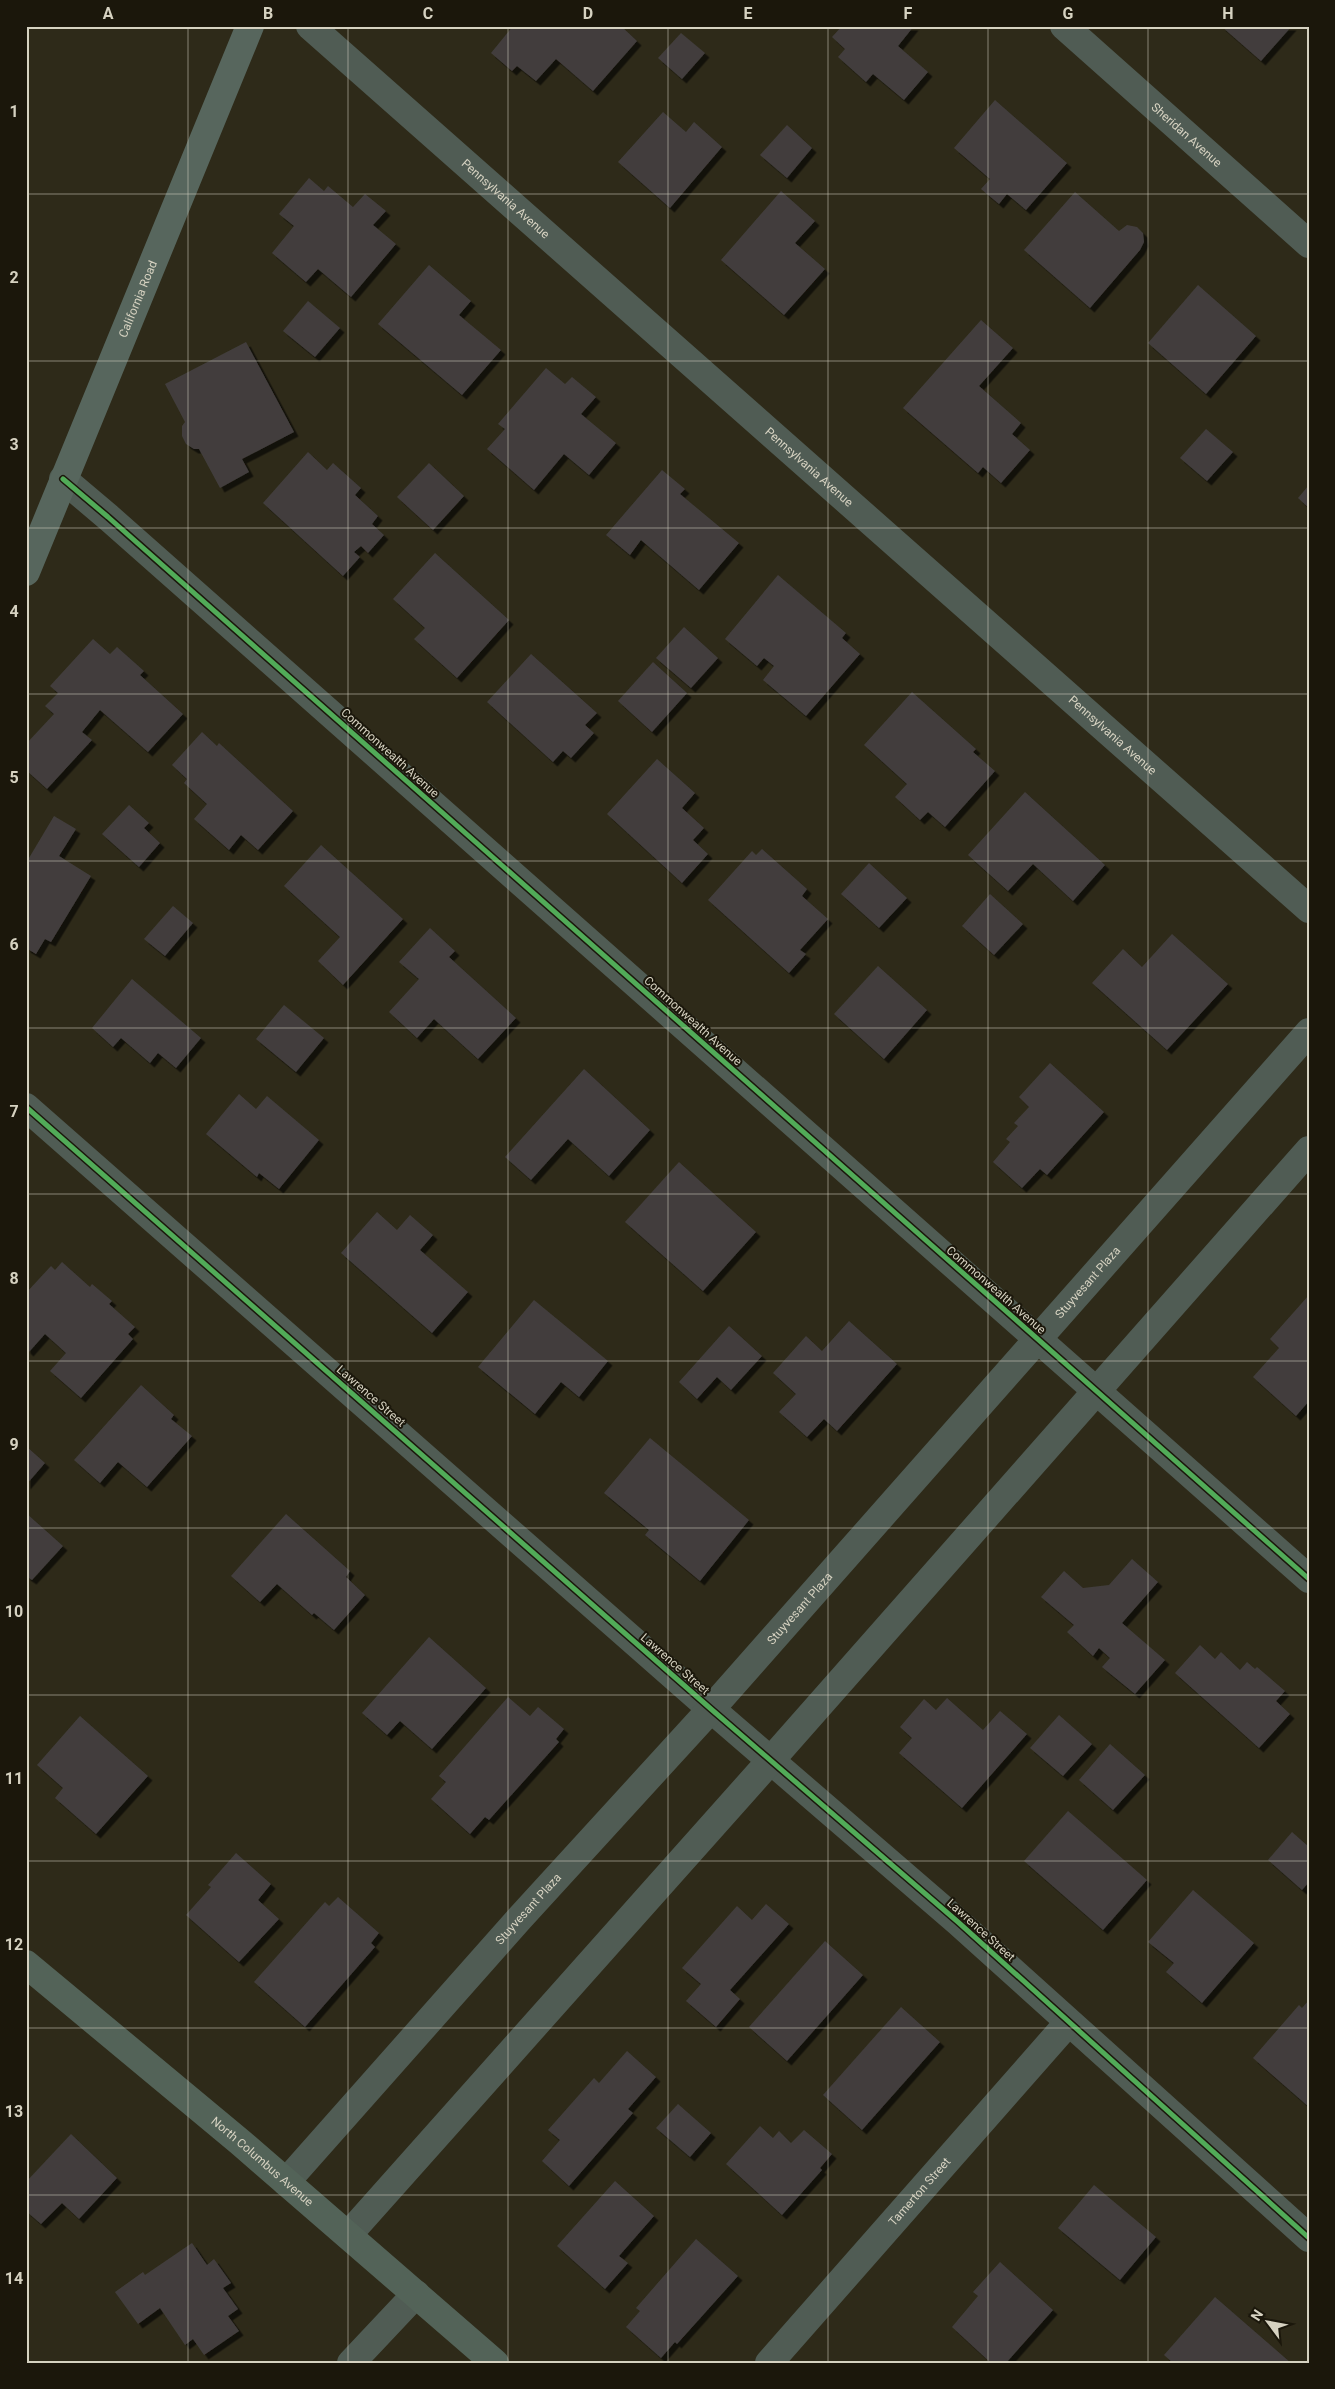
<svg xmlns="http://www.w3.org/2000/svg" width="1335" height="2389" font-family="Roboto,sans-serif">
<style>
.building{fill:#423e3d;filter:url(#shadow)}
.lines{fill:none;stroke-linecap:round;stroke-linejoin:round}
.minor{stroke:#505c54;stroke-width:28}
.tertiary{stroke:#505c54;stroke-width:28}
.secondary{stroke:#57665d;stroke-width:28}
.primary{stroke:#536358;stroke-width:28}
.cycleway-casing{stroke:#1b170b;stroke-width:8}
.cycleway{stroke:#51ab58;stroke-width:5}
.grid{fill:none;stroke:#d6d2c1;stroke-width:1;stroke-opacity:0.55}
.labels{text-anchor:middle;stroke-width:4;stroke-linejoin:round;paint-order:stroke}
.street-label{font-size:12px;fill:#d6d2c1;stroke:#1b170b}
.neatline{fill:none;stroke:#d6d2c1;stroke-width:2}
.grid-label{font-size:16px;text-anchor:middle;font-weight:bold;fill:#d6d2c1}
</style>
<defs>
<filter id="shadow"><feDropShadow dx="4.5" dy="4.5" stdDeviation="0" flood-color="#0009"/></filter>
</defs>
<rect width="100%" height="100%" fill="#2e2a19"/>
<!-- building -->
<g class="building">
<polygon points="513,26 621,26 637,41 593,91 556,59 536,81 517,66 512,71 491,53"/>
<polygon points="842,26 914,26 898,46 928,72 904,100 873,74 866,82 838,57 845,49 832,37"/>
<polygon points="1221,26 1292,26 1261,61"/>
<polygon points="681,33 705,53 682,79 658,58"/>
<polygon points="995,100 1067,163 1026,210 1007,194 999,204 981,189 990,179 954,148"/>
<polygon points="663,112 686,132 694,122 722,147 670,208 618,162"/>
<polygon points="787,125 812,148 787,178 760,155"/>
<polygon points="309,178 324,191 328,186 353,207 365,194 386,211 373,225 396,244 351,297 318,269 306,282 272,253 294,226 279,214"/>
<polygon points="781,191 815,221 795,243 825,269 784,315 721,260"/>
<polygon points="1075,192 1119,231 1127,225 1137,227 1143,233 1144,242 1140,250 1090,308 1024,250"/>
<polygon points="429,265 471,301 459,315 501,350 462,395 378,324"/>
<polygon points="1198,285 1256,336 1206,394 1148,343"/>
<polygon points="308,301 340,328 315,357 283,331"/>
<polygon points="981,320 1013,348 979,386 1021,423 1012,434 1030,450 1001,483 983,467 978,473 903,408"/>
<polygon points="246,342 294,432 242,459 249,472 220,488 199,449 194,449 186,444 182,436 182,426 185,422 165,384"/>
<polygon points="546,368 565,384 572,377 596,397 581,414 616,443 589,475 564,454 534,490 487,449 505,429 498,424"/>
<polygon points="1206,429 1233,452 1207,481 1180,458"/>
<polygon points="308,452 327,470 333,463 361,488 355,495 378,516 372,524 384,535 368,553 361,546 354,552 360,557 343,576 263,503"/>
<polygon points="429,463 464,496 433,530 397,497"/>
<polygon points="662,470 685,489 680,494 739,543 699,590 641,540 630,555 606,535"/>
<polygon points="1309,485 1309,508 1298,498"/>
<polygon points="435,553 509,620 457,678 414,639 425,628 393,599"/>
<polygon points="778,575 846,633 842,638 860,654 806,716 763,680 774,666 764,658 757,666 725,639"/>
<polygon points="684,627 718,658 691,688 656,658"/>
<polygon points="93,639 110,654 117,647 144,671 140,675 183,714 148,752 100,710 82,732 92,740 47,789 26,770 26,744 54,714 45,706 58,693 50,686"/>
<polygon points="531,654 597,713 585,725 594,733 571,758 563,751 553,762 487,702"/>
<polygon points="653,662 687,693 652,732 618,701"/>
<polygon points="912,692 976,749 973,752 995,771 945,827 928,812 920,820 895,797 907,784 864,745"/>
<polygon points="202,732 217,746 219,743 293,811 258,850 241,835 229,850 194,819 207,804 184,783 187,779 172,765"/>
<polygon points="657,759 695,793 682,808 704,828 693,840 708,854 682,883 607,814"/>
<polygon points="1025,792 1105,865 1073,901 1033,864 1008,891 968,855"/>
<polygon points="129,805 149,823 144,828 160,843 139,867 102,834"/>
<polygon points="54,816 76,829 59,856 91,876 51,942 45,939 36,954 26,948 26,863"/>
<polygon points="321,845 403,919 343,985 318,961 340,937 284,886"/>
<polygon points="762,849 807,889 802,896 828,919 800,950 806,954 789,973 708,900 752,851 756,855"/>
<polygon points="869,863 907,898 879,928 841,894"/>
<polygon points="990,894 1023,924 994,955 962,926"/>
<polygon points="173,906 193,923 165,956 144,939"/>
<polygon points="430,928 455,951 449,957 516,1018 478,1059 434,1019 417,1038 389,1012 419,979 399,962"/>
<polygon points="1172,934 1228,984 1167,1050 1092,983 1123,949 1142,967"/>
<polygon points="878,966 927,1010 884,1059 834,1014"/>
<polygon points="132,979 201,1038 176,1068 158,1053 150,1063 121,1038 113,1047 92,1028"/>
<polygon points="284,1005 324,1038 296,1072 256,1039"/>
<polygon points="1050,1063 1104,1112 1047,1175 1040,1169 1022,1188 993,1162 1010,1142 1006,1139 1018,1126 1014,1123 1029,1107 1019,1097"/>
<polygon points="584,1069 650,1130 609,1176 568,1139 531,1180 505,1157"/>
<polygon points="239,1094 256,1109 267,1096 319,1140 279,1189 259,1173 257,1177 206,1134"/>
<polygon points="679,1162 756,1232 703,1291 625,1222"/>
<polygon points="377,1212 397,1230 410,1215 433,1235 420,1250 468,1292 432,1333 341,1253"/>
<polygon points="62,1262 90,1287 92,1284 112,1301 109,1304 135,1327 128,1334 133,1339 81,1398 50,1371 66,1353 45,1334 29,1352 26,1349 26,1293 51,1266 55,1270"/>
<polygon points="1309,1295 1309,1401 1296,1416 1253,1377 1279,1348 1270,1339"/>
<polygon points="534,1300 608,1361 579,1397 561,1382 535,1414 478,1367"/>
<polygon points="849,1321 897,1364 837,1431 824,1419 807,1437 779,1412 796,1394 773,1373 806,1336 822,1351"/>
<polygon points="729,1326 762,1356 731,1390 717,1377 697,1399 679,1382"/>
<polygon points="141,1385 174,1415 171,1419 192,1436 147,1487 118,1462 100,1483 74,1460"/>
<polygon points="650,1438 749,1520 700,1581 645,1535 649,1530 604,1493"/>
<polygon points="26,1446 45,1463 26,1485"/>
<polygon points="26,1513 63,1546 32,1580 26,1576"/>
<polygon points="286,1514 350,1571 346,1577 365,1595 334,1630 314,1613 312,1615 277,1584 260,1602 231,1576"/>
<polygon points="1132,1559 1158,1582 1122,1623 1165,1660 1135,1694 1102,1667 1110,1658 1099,1648 1093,1656 1067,1632 1074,1625 1041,1597 1064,1571 1083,1588 1109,1585"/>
<polygon points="429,1637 486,1688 432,1749 400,1721 387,1735 362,1713"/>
<polygon points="1200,1645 1215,1659 1221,1652 1240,1670 1247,1662 1255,1669 1257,1667 1285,1691 1276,1701 1290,1714 1259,1748 1175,1673"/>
<polygon points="508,1697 530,1716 538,1707 564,1729 556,1739 559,1742 489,1820 485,1817 470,1834 431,1799 446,1782 439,1776"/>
<polygon points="947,1698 983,1730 1000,1711 1027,1734 962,1808 899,1753 912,1738 900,1727 924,1699 936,1710"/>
<polygon points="1059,1715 1092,1744 1063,1776 1030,1748"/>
<polygon points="80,1716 148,1776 96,1834 55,1798 63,1788 37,1765"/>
<polygon points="1110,1744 1145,1775 1113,1810 1079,1780"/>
<polygon points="1068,1811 1147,1880 1103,1930 1024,1861"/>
<polygon points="1292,1832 1309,1847 1309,1882 1302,1890 1268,1860"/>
<polygon points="236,1853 271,1884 258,1900 279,1919 239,1962 186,1915 211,1887 208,1885"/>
<polygon points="1193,1890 1254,1943 1202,2003 1166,1972 1174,1963 1148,1942"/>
<polygon points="338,1897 379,1933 371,1943 375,1947 305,2027 254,1982 325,1902 329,1906"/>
<polygon points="766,1904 789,1924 730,1990 740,1999 716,2027 686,2001 701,1984 682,1968 737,1906 752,1920"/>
<polygon points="825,1941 863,1975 787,2061 749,2027"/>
<polygon points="1309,2000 1309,2107 1253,2058 1299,2005 1302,2008"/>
<polygon points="901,2007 940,2042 862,2130 823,2095"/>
<polygon points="627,2051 656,2077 628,2109 633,2113 569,2186 542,2161 560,2140 548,2130 594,2078 599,2083"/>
<polygon points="678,2104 711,2133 690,2157 656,2128"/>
<polygon points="760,2126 773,2138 779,2131 791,2143 804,2130 832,2154 820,2168 822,2170 782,2215 726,2164"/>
<polygon points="71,2134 117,2178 79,2219 62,2203 41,2224 26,2211 26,2182"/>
<polygon points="615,2181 654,2216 619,2256 628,2263 605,2289 557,2246"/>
<polygon points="1094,2185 1156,2237 1120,2280 1058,2228"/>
<polygon points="696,2239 738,2276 677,2344 675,2342 661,2358 626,2327 640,2311 636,2308"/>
<polygon points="192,2243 207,2265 214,2259 231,2283 223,2288 238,2309 228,2316 239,2331 204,2355 193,2339 185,2345 160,2308 138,2324 115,2292 143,2272 145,2275"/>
<polygon points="1000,2262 1053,2310 1006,2363 991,2363 952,2327 978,2296 973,2292"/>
<polygon points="1215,2297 1291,2363 1173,2363 1164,2355"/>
</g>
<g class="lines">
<!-- minor -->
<g class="minor">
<path id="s1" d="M 310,26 L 1309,909"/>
<polyline points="63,479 108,517 1309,1579"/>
<polyline points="26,1107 711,1709 958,1922 1309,2238"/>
<path id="s2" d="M 286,2182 L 519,1919 L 711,1709 L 1309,1032"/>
<polyline points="348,2235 771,1760 1309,1150"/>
<polyline points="351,2363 416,2294"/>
<path id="s3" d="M 769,2363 L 1068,2023"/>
</g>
<!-- tertiary -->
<path class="tertiary" id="s4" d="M 1064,26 L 1309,244"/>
<!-- secondary -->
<path class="secondary" id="s5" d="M 26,572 L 250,26"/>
<!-- primary -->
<path class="primary" id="s6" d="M 26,1964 L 240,2142 L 495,2363"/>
<defs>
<g id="cycleway">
<polyline points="63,479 108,517 1309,1579"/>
<polyline points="26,1107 711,1709 958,1922 1309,2238"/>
</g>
</defs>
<!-- cycleway casing -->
<use href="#cycleway" class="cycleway-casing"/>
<!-- cycleway -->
<use href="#cycleway" class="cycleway"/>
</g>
<!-- grid -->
<path class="grid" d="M 188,26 L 188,2363M 348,26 L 348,2363M 508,26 L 508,2363M 668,26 L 668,2363M 828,26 L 828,2363M 988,26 L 988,2363M 1148,26 L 1148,2363M 26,194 L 1309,194M 26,361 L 1309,361M 26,528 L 1309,528M 26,694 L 1309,694M 26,861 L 1309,861M 26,1028 L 1309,1028M 26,1194 L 1309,1194M 26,1361 L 1309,1361M 26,1528 L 1309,1528M 26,1695 L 1309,1695M 26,1861 L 1309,1861M 26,2028 L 1309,2028M 26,2195 L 1309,2195"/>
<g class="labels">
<!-- street labels -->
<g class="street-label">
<text dy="4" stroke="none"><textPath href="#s4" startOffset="164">Sheridan Avenue</textPath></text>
<text dy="4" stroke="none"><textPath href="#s1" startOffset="261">Pennsylvania Avenue</textPath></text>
<text dy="4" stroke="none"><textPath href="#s5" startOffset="295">California Road</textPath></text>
<text dy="4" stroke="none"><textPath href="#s1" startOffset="666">Pennsylvania Avenue</textPath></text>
<text dy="4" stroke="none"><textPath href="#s1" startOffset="1071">Pennsylvania Avenue</textPath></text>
<text transform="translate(390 753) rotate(42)" y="4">Commonwealth Avenue</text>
<text transform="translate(693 1021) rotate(42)" y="4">Commonwealth Avenue</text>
<text dy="4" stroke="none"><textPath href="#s2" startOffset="1205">Stuyvesant Plaza</textPath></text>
<text transform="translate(996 1290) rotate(41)" y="4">Commonwealth Avenue</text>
<text transform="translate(371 1396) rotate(41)" y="4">Lawrence Street</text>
<text dy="4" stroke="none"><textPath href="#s2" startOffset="770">Stuyvesant Plaza</textPath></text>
<text transform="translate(675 1664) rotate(41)" y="4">Lawrence Street</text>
<text dy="4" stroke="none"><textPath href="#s2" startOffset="365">Stuyvesant Plaza</textPath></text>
<text transform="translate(981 1930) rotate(42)" y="4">Lawrence Street</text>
<text dy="4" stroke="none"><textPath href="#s6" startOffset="308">North Columbus Avenue</textPath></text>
<text dy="4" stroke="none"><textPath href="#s3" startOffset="228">Tamerton Street</textPath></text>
</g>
</g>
<!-- border -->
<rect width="1335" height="2389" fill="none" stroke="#1b170b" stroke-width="55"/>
<!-- north arrow -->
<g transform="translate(1268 2322) rotate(302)" stroke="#1b170b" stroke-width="4" paint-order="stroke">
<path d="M0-4L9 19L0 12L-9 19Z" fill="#d6d2c1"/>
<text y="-8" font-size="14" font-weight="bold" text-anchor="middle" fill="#d6d2c1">N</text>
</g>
<rect x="28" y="28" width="1280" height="2334" class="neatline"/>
<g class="grid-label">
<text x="108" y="19">A</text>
<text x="268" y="19">B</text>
<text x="428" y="19">C</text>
<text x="588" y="19">D</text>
<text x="748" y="19">E</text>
<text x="908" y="19">F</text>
<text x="1068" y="19">G</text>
<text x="1228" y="19">H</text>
<text x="14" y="117">1</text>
<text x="14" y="283">2</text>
<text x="14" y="450">3</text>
<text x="14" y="617">4</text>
<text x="14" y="783">5</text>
<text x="14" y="950">6</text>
<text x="14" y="1117">7</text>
<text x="14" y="1284">8</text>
<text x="14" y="1450">9</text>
<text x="14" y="1617">10</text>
<text x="14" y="1784">11</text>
<text x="14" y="1950">12</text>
<text x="14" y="2117">13</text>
<text x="14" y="2284">14</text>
</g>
</svg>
